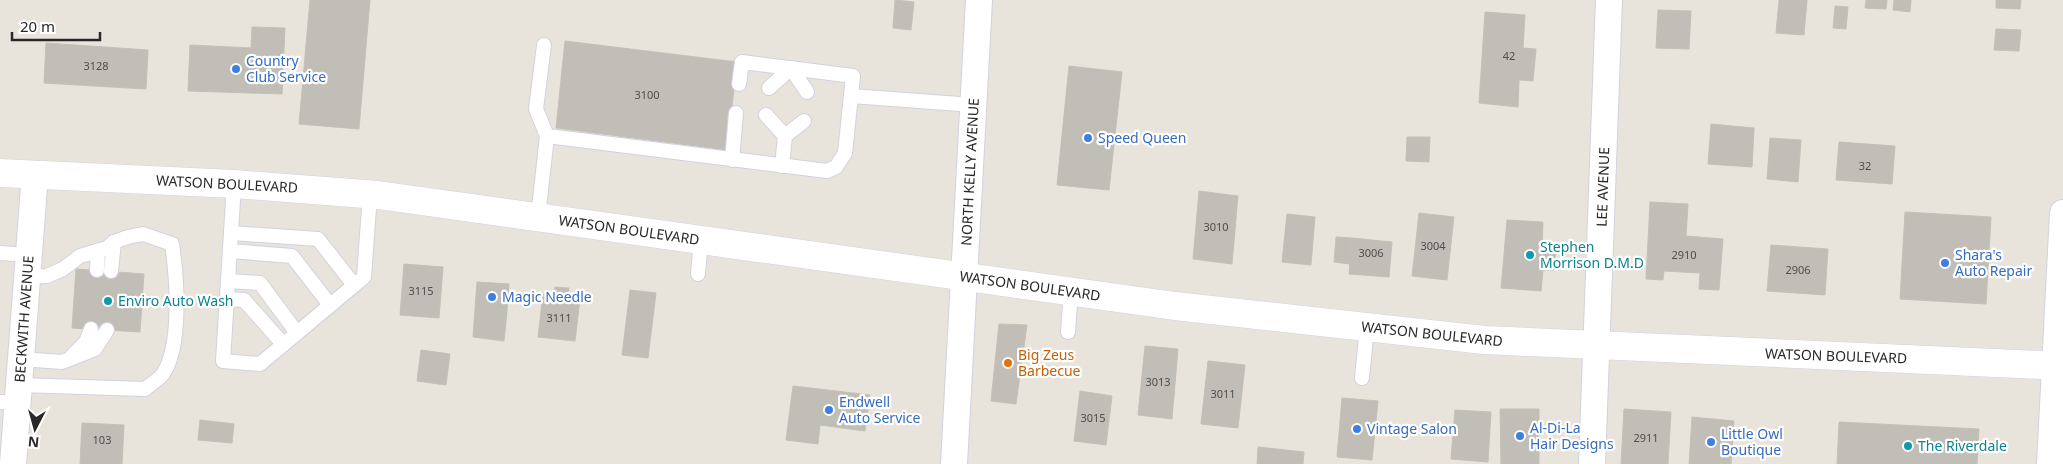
<svg xmlns="http://www.w3.org/2000/svg" width="2063" height="464" font-family="'Noto Sans',sans-serif">
<style>
.building{fill:#c1beb8;stroke:#c4c0b5}
.lines{fill:none;stroke-linecap:round;stroke-linejoin:round}
.service-casing{stroke:#d1d2df;stroke-width:16}
.minor-casing{stroke:#d1d2df;stroke-width:28}
.tertiary-casing{stroke:#d1d2df;stroke-width:29}
.service{stroke:#fff;stroke-width:14}
.minor{stroke:#fff;stroke-width:26}
.tertiary{stroke:#fff;stroke-width:28}
.shop-dot{fill:#3f7fe0;stroke:#fff;stroke-width:2}
.culture-dot{fill:#0f9aa8;stroke:#fff;stroke-width:2}
.food-dot{fill:#e8710a;stroke:#fff;stroke-width:2}
.labels{text-anchor:middle;stroke-width:4.5;stroke-linejoin:round;paint-order:stroke}
.number-label{font-size:11px;fill:#4e4e4c}
.shop-label{font-size:14px;fill:#366cbe;stroke:#fff;text-anchor:start}
.street-label{font-size:14px;fill:#282828;stroke:#fff}
.culture-label{font-size:14px;fill:#0d838f;stroke:#fff;text-anchor:start}
.food-label{font-size:14px;fill:#c56008;stroke:#fff;text-anchor:start}
</style>
<rect width="100%" height="100%" fill="#e9e4db"/>
<!-- building -->
<g class="building">
<polygon points="310,0 370,0 359,129 299,124"/>
<polygon points="895,0 914,2 911,30 893,28"/>
<polygon points="1779,0 1807,0 1804,35 1776,33"/>
<polygon points="1866,0 1887,0 1886,9 1865,8"/>
<polygon points="1894,0 1911,0 1910,12 1893,10"/>
<polygon points="1996,0 2021,0 2020,9 1996,8"/>
<polygon points="1835,6 1848,7 1846,29 1833,28"/>
<polygon points="1658,10 1691,11 1689,49 1656,48"/>
<polygon points="1485,12 1525,15 1523,48 1536,49 1533,81 1519,80 1518,107 1479,103"/>
<polygon points="252,27 285,28 282,94 188,91 190,45 251,48"/>
<polygon points="1996,29 2021,30 2019,51 1994,50"/>
<polygon points="565,41 737,62 727,150 556,128"/>
<polygon points="46,43 148,50 146,89 44,83"/>
<polygon points="1069,66 1122,72 1109,190 1057,185"/>
<polygon points="1711,124 1754,128 1752,167 1708,164"/>
<polygon points="1407,137 1430,137 1429,162 1406,161"/>
<polygon points="1770,138 1801,140 1798,182 1767,179"/>
<polygon points="1839,142 1895,146 1892,184 1836,180"/>
<polygon points="1199,191 1238,196 1232,264 1193,259"/>
<polygon points="1650,202 1688,204 1686,236 1723,239 1719,290 1699,289 1700,273 1664,271 1663,280 1646,279"/>
<polygon points="1905,212 1991,217 1986,304 1900,299"/>
<polygon points="1419,213 1454,217 1447,280 1412,276"/>
<polygon points="1287,214 1315,217 1311,265 1282,262"/>
<polygon points="1507,220 1543,222 1542,247 1556,248 1554,270 1543,270 1541,291 1501,288"/>
<polygon points="1336,237 1352,238 1350,264 1334,262"/>
<polygon points="1352,238 1392,242 1389,277 1349,274"/>
<polygon points="1771,245 1828,249 1825,295 1767,291"/>
<polygon points="404,264 443,267 439,318 400,315"/>
<polygon points="76,269 144,274 140,332 72,328"/>
<polygon points="477,282 509,284 507,311 475,309"/>
<polygon points="555,287 569,288 568,297 580,299 575,341 538,337 543,294 554,295"/>
<polygon points="630,290 656,293 648,358 622,355"/>
<polygon points="475,309 507,311 504,341 473,337"/>
<polygon points="999,324 1027,325 1016,404 991,401"/>
<polygon points="1145,346 1178,349 1172,419 1138,415"/>
<polygon points="421,350 450,354 446,385 417,381"/>
<polygon points="1208,361 1245,365 1238,428 1201,424"/>
<polygon points="793,386 870,395 865,431 820,425 818,444 786,440"/>
<polygon points="1080,391 1112,396 1106,445 1074,441"/>
<polygon points="1342,398 1378,401 1372,460 1337,457"/>
<polygon points="1500,409 1539,409 1539,464 1501,464"/>
<polygon points="1624,409 1671,412 1668,464 1621,464"/>
<polygon points="1455,410 1491,412 1488,462 1451,459"/>
<polygon points="1692,417 1734,421 1731,464 1689,464"/>
<polygon points="200,420 234,424 232,443 198,440"/>
<polygon points="1839,422 1979,429 1977,464 1837,464"/>
<polygon points="82,423 124,425 122,464 80,464"/>
<polygon points="1258,447 1304,452 1303,464 1257,464"/>
</g>
<g class="lines">
<defs>
<g id="service">
<polyline points="769,88 791,68 807,92"/>
<polyline points="851,96 973,105"/>
<polyline points="766,115 785,136"/>
<polyline points="547,136 827,171 836,167 845,153 853,76 742,62 739,84"/>
<polyline points="732,160 736,113"/>
<polyline points="782,166 785,136 804,121"/>
<polyline points="234,184 223,361 260,364 364,277 370,194"/>
<polyline points="538,217 547,136 536,109 544,45"/>
<polyline points="231,233 318,239 354,285"/>
<polyline points="230,251 292,256 330,305"/>
<polyline points="0,253 29,255"/>
<polyline points="97,270 98,251"/>
<polyline points="111,271 114,242"/>
<polyline points="698,274 701,240"/>
<polyline points="228,281 260,283 297,333"/>
<polyline points="227,299 244,300 283,344"/>
<polyline points="1068,332 1071,291"/>
<polyline points="72,356 86,342 91,329"/>
<polyline points="21,359 62,362 95,349 107,330"/>
<polyline points="1362,378 1367,327"/>
<path d="M 19,385 L 145,389 C 151,384 159,379 163,374 C 182,345 177,278 172,244 L 143,234 L 128,237 L 114,242 L 107,248 L 80,256 L 63,269 L 47,276 L 27,277"/>
<polyline points="0,402 18,403"/>
</g>
<g id="minor">
<polyline points="13,464 35,174"/>
<polyline points="954,464 979,0"/>
<polyline points="1592,464 1609,0"/>
<polyline points="2050,464 2063,213"/>
</g>
<polyline id="tertiary" points="0,173 234,184 378,195 1175,306 1484,340 2063,366"/>
</defs>
<!-- service casing -->
<use href="#service" class="service-casing"/>
<!-- minor casing -->
<use href="#minor" class="minor-casing"/>
<!-- tertiary casing -->
<use href="#tertiary" class="tertiary-casing"/>
<!-- service -->
<use href="#service" class="service"/>
<!-- minor -->
<use href="#minor" class="minor"/>
<!-- tertiary -->
<use href="#tertiary" class="tertiary"/>
</g>
<!-- markers -->
<g class="shop-dot">
<circle cx="236" cy="69" r="5"/>
<circle cx="1088" cy="138" r="5"/>
<circle cx="1945" cy="263" r="5"/>
<circle cx="492" cy="297" r="5"/>
<circle cx="829" cy="410" r="5"/>
<circle cx="1357" cy="429" r="5"/>
<circle cx="1520" cy="436" r="5"/>
<circle cx="1711" cy="442" r="5"/>
</g>
<g class="culture-dot">
<circle cx="1530" cy="255" r="5"/>
<circle cx="108" cy="301" r="5"/>
<circle cx="1908" cy="446" r="5"/>
</g>
<circle class="food-dot" cx="1008" cy="363" r="5"/>
<g class="labels">
<!-- number labels -->
<g class="number-label">
<text x="1509" y="60">42</text>
<text x="96" y="70">3128</text>
<text x="647" y="99">3100</text>
<text x="1865" y="170">32</text>
<text x="1216" y="231">3010</text>
<text x="1433" y="250">3004</text>
<text x="1371" y="257">3006</text>
<text x="1684" y="259">2910</text>
<text x="1798" y="274">2906</text>
<text x="421" y="295">3115</text>
<text x="559" y="322">3111</text>
<text x="1158" y="386">3013</text>
<text x="1223" y="398">3011</text>
<text x="1093" y="422">3015</text>
<text x="1646" y="442">2911</text>
<text x="102" y="444">103</text>
</g>
<!-- shop labels -->
<g class="shop-label">
<text x="246" y="66">Country<tspan x="246" dy="16">Club Service</tspan></text>
<text x="1098" y="143">Speed Queen</text>
<text x="1955" y="260">Shara's<tspan x="1955" dy="16">Auto Repair</tspan></text>
<text x="502" y="302">Magic Needle</text>
<text x="839" y="407">Endwell<tspan x="839" dy="16">Auto Service</tspan></text>
<text x="1530" y="433">Al-Di-La<tspan x="1530" dy="16">Hair Designs</tspan></text>
<text x="1367" y="434">Vintage Salon</text>
<text x="1721" y="439">Little Owl<tspan x="1721" dy="16">Boutique</tspan></text>
</g>
<!-- street labels -->
<g class="street-label">
<text transform="translate(970 172) rotate(-87)" y="5">NORTH KELLY AVENUE</text>
<text transform="translate(227 184) rotate(3)" y="5">WATSON BOULEVARD</text>
<text transform="translate(1603 187) rotate(-88)" y="5">LEE AVENUE</text>
<text transform="translate(629 230) rotate(8)" y="5">WATSON BOULEVARD</text>
<text transform="translate(1030 286) rotate(8)" y="5">WATSON BOULEVARD</text>
<text transform="translate(24 319) rotate(-86)" y="5">BECKWITH AVENUE</text>
<text transform="translate(1432 334) rotate(6)" y="5">WATSON BOULEVARD</text>
<text transform="translate(1836 356) rotate(2)" y="5">WATSON BOULEVARD</text>
</g>
<!-- culture labels -->
<g class="culture-label">
<text x="1540" y="252">Stephen<tspan x="1540" dy="16">Morrison D.M.D</tspan></text>
<text x="118" y="306">Enviro Auto Wash</text>
<text x="1918" y="451">The Riverdale</text>
</g>
<!-- food labels -->
<g class="food-label">
<text x="1018" y="360">Big Zeus<tspan x="1018" dy="16">Barbecue</tspan></text>
</g>
</g>
<!-- north arrow -->
<g transform="translate(35 429) rotate(186)" stroke="#ffffff" stroke-width="4" paint-order="stroke">
<path d="M0-4L9 19L0 12L-9 19Z" fill="#282828"/>
<text y="-8" font-size="14" font-weight="bold" text-anchor="middle" fill="#282828">N</text>
</g>
<!-- scale -->
<path d="M12 32v8h88v-8" fill="none" stroke="#282828" stroke-width="2.5"/>
<text x="20" y="32" font-size="15" fill="#282828" stroke="#ffffff" stroke-width="4" paint-order="stroke">20 m</text>
</svg>
